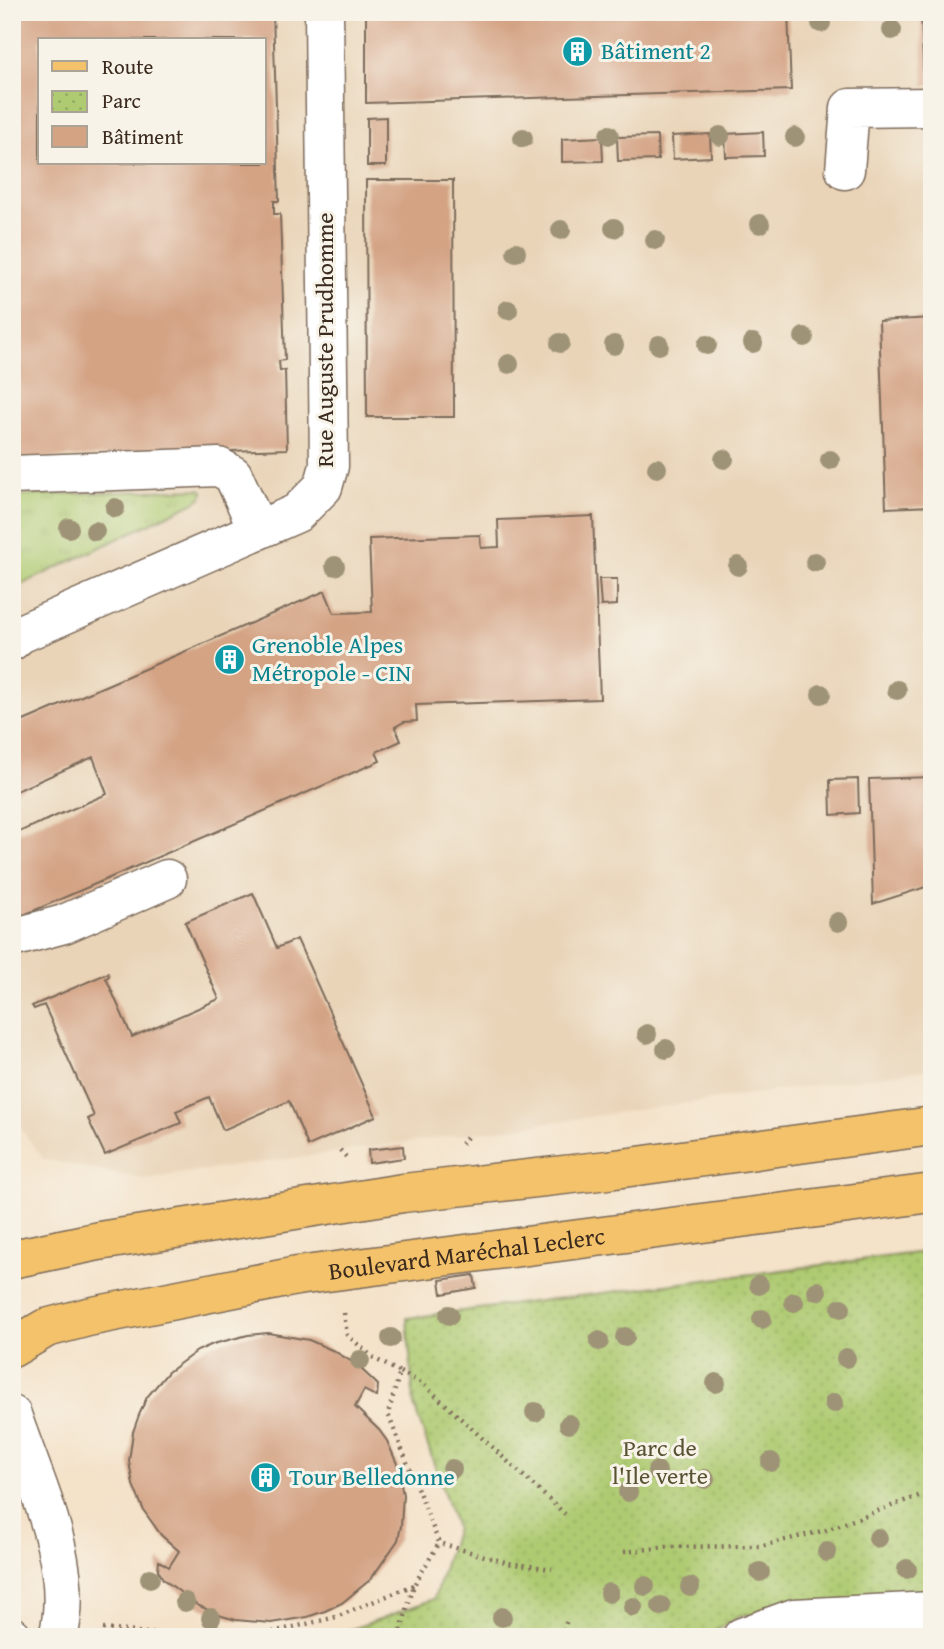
<svg xmlns="http://www.w3.org/2000/svg" width="944" height="1649" font-family="'Gentium Book Plus',serif">
<style>
.built{fill:#e9d4b8;fill-rule:evenodd}
.grass{fill:url(#grass-tufts);stroke:#757a48;stroke-width:2}
.park{fill:url(#park-dots);stroke:#757a48;stroke-width:2}
.building{fill:#d4a384;fill-rule:evenodd}
.lines{fill:none;stroke-linecap:round;stroke-linejoin:round}
.minor-casing{stroke:#7c6a5a;stroke-width:41}
.major-casing{stroke:#7c6a5a;stroke-width:41}
.path{stroke:#7c6a5a;stroke-width:4.5;stroke-dasharray:2 5;stroke-linecap:butt}
.minor{stroke:#fff;stroke-width:38}
.major{stroke:#f3c26a;stroke-width:38}
.tree{fill:#9e9376}
.labels{text-anchor:middle;stroke-width:6;stroke-linejoin:round;paint-order:stroke}
.culture-label{font-size:24px;fill:#0d838f;stroke:#f7f3e8;text-anchor:start}
.street-label{font-size:24px;fill:#3b2a1e;stroke:#f7f3e8}
.park-label{font-size:24px;fill:#585233;stroke:#f7f3e8}
</style>
<defs>
<pattern id="grass-tufts" width="24" height="20" patternUnits="userSpaceOnUse" patternTransform="scale(1.75)"><rect width="24" height="20" fill="#afcb72"/><path d="M3 7l-1-3M5 7V3M7 7l1-3M15 17l-1-3M17 17v-4M19 17l1-3" fill="none" stroke="#97ae62"/></pattern>
<pattern id="park-dots" width="8" height="8" patternUnits="userSpaceOnUse" patternTransform="scale(1.75)"><rect width="8" height="8" fill="#afcb72"/><path d="M2 2h.1M6 6h.1" fill="none" stroke="#97ae62" stroke-width="1.8" stroke-linecap="round"/></pattern>
</defs>
<rect width="100%" height="100%" fill="#f7f3e8"/>
<filter id="ink" filterUnits="userSpaceOnUse"><feTurbulence type="fractalNoise" baseFrequency=".0143" numOctaves="2"/><feDisplacementMap in="SourceGraphic" scale="14" xChannelSelector="R" yChannelSelector="G"/><feConvolveMatrix kernelMatrix="1 2 1 2 8 2 1 2 1" color-interpolation-filters="sRGB"/></filter>
<filter id="wash" filterUnits="userSpaceOnUse"><feTurbulence type="fractalNoise" baseFrequency=".00686" numOctaves="4" result="noise"/><feDisplacementMap in="SourceGraphic" scale="28" xChannelSelector="R" yChannelSelector="G"/><feGaussianBlur stdDeviation="1.57" result="paint"/><feColorMatrix in="noise" values="0 0 0 0 0 0 0 0 0 0 0 0 0 0 0 0 0 1.4 0 .05"/><feComposite in="paint" operator="in"/></filter>
<g filter="url(#wash)">
<rect width="100%" height="100%" fill="#f4e2c9"/>
<!-- built -->
<path class="built" d="M 12,12 L 932,12 L 932,1069 L 143,1179 L 43,1159 L 12,1116 ZM 40,40 L 264,40 L 264,163 L 40,163 Z"/>
<!-- grass -->
<polygon class="grass" points="200,489 203,491 202,497 193,503 23,584 12,585 12,496"/>
<!-- park -->
<polygon class="park" points="932,1251 932,1590 740,1616 704,1637 325,1637 347,1631 434,1599 456,1528 414,1405 407,1318"/>
<g id="blocks">
<!-- building -->
<g class="building">
<path d="M 12,12 L 273,12 L 279,201 L 274,201 L 274,214 L 280,214 L 285,360 L 279,361 L 280,371 L 285,370 L 287,449 L 12,459 ZM 40,40 L 264,40 L 264,163 L 40,163 Z"/>
<polygon points="366,12 788,12 791,90 366,103"/>
<polygon points="921,12 932,12 932,85 924,85"/>
<polygon points="386,117 386,166 367,166 367,118"/>
<polygon points="763,132 764,156 726,157 725,134"/>
<polygon points="710,134 711,157 673,159 672,136"/>
<polygon points="657,136 658,160 618,161 617,137"/>
<polygon points="602,137 603,161 562,162 562,139"/>
<polygon points="366,180 453,180 454,417 367,417"/>
<polygon points="932,318 932,506 886,508 879,321"/>
<polygon points="593,516 600,699 416,705 417,721 404,722 395,727 401,741 376,752 380,761 12,920 12,835 107,794 93,757 12,793 12,726 325,591 334,613 372,612 369,539 480,535 481,548 499,547 498,520"/>
<polygon points="599,579 617,579 617,605 601,606"/>
<polygon points="932,777 932,885 873,904 869,779"/>
<polygon points="858,779 859,813 831,815 830,780"/>
<polygon points="253,893 277,948 297,939 376,1116 308,1146 289,1101 223,1130 209,1097 176,1111 181,1123 105,1155 88,1119 94,1116 44,1005 34,1009 32,1006 108,973 109,976 106,978 132,1037 219,999 185,922"/>
<polygon points="403,1146 404,1158 369,1163 368,1150"/>
<polygon points="474,1275 476,1288 442,1294 440,1280"/>
<polygon points="268,1333 309,1340 334,1351 357,1365 378,1385 377,1397 364,1390 355,1407 379,1430 387,1441 398,1466 403,1495 401,1526 398,1540 371,1579 342,1603 325,1611 307,1617 271,1623 236,1620 222,1616 197,1605 163,1579 158,1570 159,1561 169,1567 179,1551 161,1535 144,1511 133,1485 129,1461 133,1432 139,1415 147,1397 168,1372 197,1351 213,1344 248,1335"/>
</g>
</g>
</g>
<g filter="url(#ink)">
<use href="#blocks" fill-opacity="0" stroke="#7c6a5a" stroke-width="2"/>
<g class="lines">
<defs>
<g id="minor">
<polyline points="845,170 850,108 932,107"/>
<polyline points="12,475 219,467 233,475 258,530"/>
<polyline points="12,641 20,634 297,513 323,487 329,466 324,12"/>
<polyline points="12,938 64,924 167,879"/>
<path d="M 12,1415 C 34,1481 77,1566 58,1637"/>
<polyline points="12,1636 12,1637"/>
<polyline points="742,1637 794,1618 932,1611"/>
</g>
<g id="major">
<polyline points="12,1259 99,1241 403,1193 608,1170 932,1126"/>
<path id="s1" d="M 12,1348 L 46,1328 L 88,1317 L 297,1276 L 932,1193"/>
</g>
</defs>
<!-- minor casing -->
<use href="#minor" class="minor-casing"/>
<!-- major casing -->
<use href="#major" class="major-casing"/>
<!-- path -->
<g class="path">
<polyline points="461,1144 470,1134"/>
<polyline points="340,1150 349,1160"/>
<polyline points="344,1313 347,1335 375,1359 400,1372 388,1414 439,1543 508,1563 552,1569"/>
<polyline points="400,1372 422,1383 565,1514"/>
<polyline points="624,1552 666,1547 761,1546 826,1530 932,1491"/>
<polyline points="103,1629 193,1637"/>
<polyline points="252,1637 336,1617 414,1585"/>
<polyline points="399,1637 414,1585 439,1543"/>
<polyline points="561,1637 567,1620"/>
</g>
<!-- minor -->
<use href="#minor" class="minor"/>
<!-- major -->
<use href="#major" class="major"/>
</g>
<!-- trees -->
<g class="tree">
<circle cx="821" cy="23" r="10"/>
<circle cx="892" cy="30" r="10"/>
<circle cx="609" cy="135" r="10"/>
<circle cx="720" cy="136" r="10"/>
<circle cx="795" cy="137" r="10"/>
<circle cx="523" cy="138" r="10"/>
<circle cx="760" cy="224" r="10"/>
<circle cx="614" cy="228" r="10"/>
<circle cx="561" cy="230" r="10"/>
<circle cx="655" cy="240" r="10"/>
<circle cx="516" cy="252" r="10"/>
<circle cx="508" cy="310" r="10"/>
<circle cx="804" cy="337" r="10"/>
<circle cx="560" cy="343" r="10"/>
<circle cx="753" cy="343" r="10"/>
<circle cx="614" cy="345" r="10"/>
<circle cx="659" cy="345" r="10"/>
<circle cx="707" cy="345" r="10"/>
<circle cx="509" cy="364" r="10"/>
<circle cx="724" cy="459" r="10"/>
<circle cx="830" cy="460" r="10"/>
<circle cx="657" cy="468" r="10"/>
<circle cx="115" cy="508" r="10"/>
<circle cx="69" cy="528" r="10"/>
<circle cx="95" cy="531" r="10"/>
<circle cx="815" cy="562" r="10"/>
<circle cx="335" cy="566" r="10"/>
<circle cx="738" cy="566" r="10"/>
<circle cx="897" cy="690" r="10"/>
<circle cx="821" cy="694" r="10"/>
<circle cx="838" cy="922" r="10"/>
<circle cx="647" cy="1034" r="10"/>
<circle cx="666" cy="1049" r="10"/>
<circle cx="759" cy="1285" r="10"/>
<circle cx="817" cy="1291" r="10"/>
<circle cx="794" cy="1302" r="10"/>
<circle cx="841" cy="1308" r="10"/>
<circle cx="449" cy="1315" r="10"/>
<circle cx="762" cy="1319" r="10"/>
<circle cx="625" cy="1337" r="10"/>
<circle cx="391" cy="1338" r="10"/>
<circle cx="599" cy="1341" r="10"/>
<circle cx="846" cy="1358" r="10"/>
<circle cx="360" cy="1360" r="10"/>
<circle cx="716" cy="1383" r="10"/>
<circle cx="834" cy="1403" r="10"/>
<circle cx="535" cy="1412" r="10"/>
<circle cx="569" cy="1424" r="10"/>
<circle cx="771" cy="1462" r="10"/>
<circle cx="452" cy="1469" r="10"/>
<circle cx="657" cy="1471" r="10"/>
<circle cx="705" cy="1479" r="10"/>
<circle cx="628" cy="1492" r="10"/>
<circle cx="878" cy="1538" r="10"/>
<circle cx="827" cy="1552" r="10"/>
<circle cx="907" cy="1569" r="10"/>
<circle cx="760" cy="1572" r="10"/>
<circle cx="150" cy="1578" r="10"/>
<circle cx="645" cy="1586" r="10"/>
<circle cx="690" cy="1587" r="10"/>
<circle cx="609" cy="1593" r="10"/>
<circle cx="185" cy="1602" r="10"/>
<circle cx="661" cy="1606" r="10"/>
<circle cx="633" cy="1607" r="10"/>
<circle cx="502" cy="1617" r="10"/>
<circle cx="211" cy="1618" r="10"/>
</g>
</g>
<!-- icons -->
<defs>
<symbol id="building-disc" viewBox="-11 -11 22 22"><circle r="9.5" fill="#0f9aa8" stroke="#f7f3e8"/><path d="M-4-6H4V6H1V3H-1V6H-4ZM-2.5-4.3h1.7v1.8h-1.7ZM.8-4.3h1.7v1.8H.8ZM-2.5-1h1.7V.8h-1.7ZM.8-1h1.7V.8H.8Z" fill="#fff"/></symbol>
</defs>
<g fill-rule="evenodd">
<use href="#building-disc" x="560" y="34" width="35" height="35"/>
<use href="#building-disc" x="212" y="642" width="35" height="35"/>
<use href="#building-disc" x="248" y="1460" width="35" height="35"/>
</g>
<g class="labels">
<!-- culture labels -->
<g class="culture-label">
<text x="601" y="59">Bâtiment 2</text>
<text x="252" y="653">Grenoble Alpes<tspan x="252" dy="28">Métropole - CIN</tspan></text>
<text x="289" y="1485">Tour Belledonne</text>
</g>
<!-- street labels -->
<g class="street-label">
<text transform="translate(325 340) rotate(-90)" y="8">Rue Auguste Prudhomme</text>
<text dy="8" stroke="none"><textPath href="#s1" startOffset="467">Boulevard Maréchal Leclerc</textPath></text>
</g>
<!-- park labels -->
<g class="park-label">
<text x="660" y="1456">Parc de<tspan x="660" dy="28">l'Ile verte</tspan></text>
</g>
</g>
<!-- margin -->
<rect width="944" height="1649" fill="none" stroke="#f7f3e8" stroke-width="42"/>
<!-- legend -->
<rect x="38" y="38" width="228" height="126" fill="#f7f3e8" stroke="#aca397" stroke-width="2"/>
<rect x="52" y="61" width="35" height="10" fill="#f3c26a" stroke="#aca397" stroke-width="2"/>
<text x="102" y="74" font-size="21" fill="#3b2a1e">Route</text>
<rect x="52" y="91" width="35" height="21" fill="url(#park-dots)" stroke="#aca397" stroke-width="2"/>
<text x="102" y="108" font-size="21" fill="#3b2a1e">Parc</text>
<rect x="52" y="126" width="35" height="21" fill="#d4a384" stroke="#aca397" stroke-width="2"/>
<text x="102" y="144" font-size="21" fill="#3b2a1e">Bâtiment</text>
</svg>
